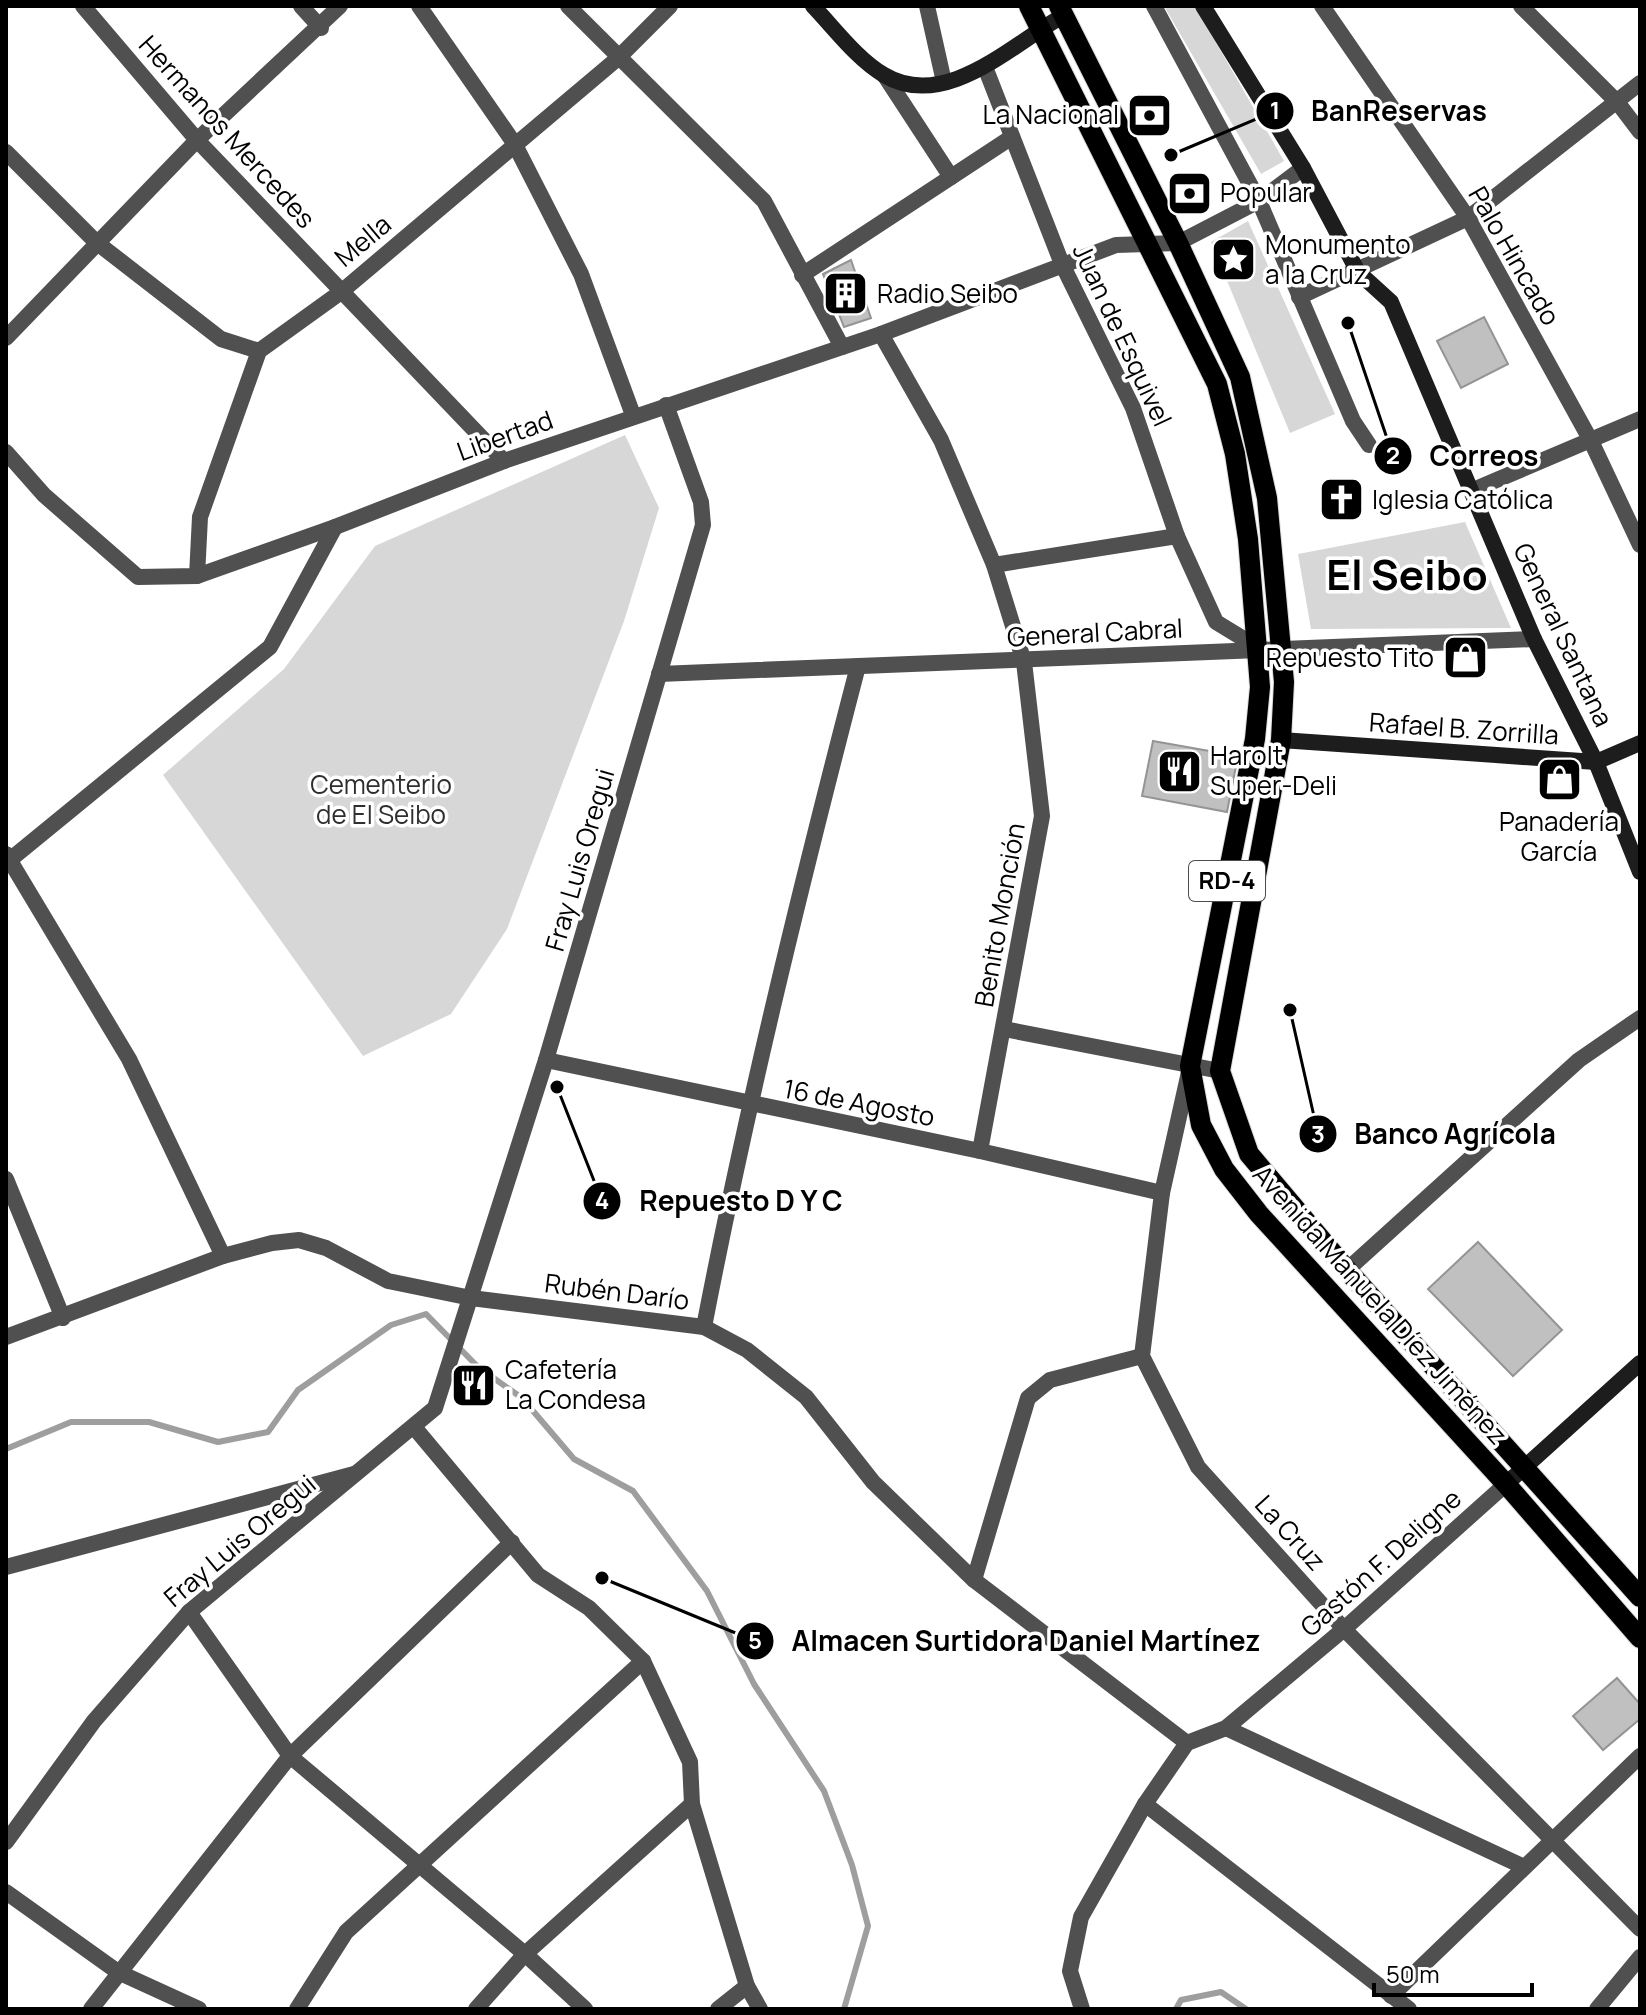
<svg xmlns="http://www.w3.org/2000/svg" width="1646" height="2015" font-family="Manrope,sans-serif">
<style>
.green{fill:#d7d7d7}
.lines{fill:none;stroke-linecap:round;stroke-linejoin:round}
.stream{stroke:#9e9e9e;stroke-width:6}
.building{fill:#c0c0c0;stroke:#949494;stroke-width:2}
.primary-casing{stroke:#dbdbdb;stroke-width:22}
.street{stroke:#505050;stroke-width:16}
.secondary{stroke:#1d1d1d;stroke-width:16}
.primary{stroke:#000;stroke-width:20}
.labels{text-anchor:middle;stroke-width:7;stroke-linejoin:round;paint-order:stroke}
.shield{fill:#fff;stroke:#4c4c4c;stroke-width:2}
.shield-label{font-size:24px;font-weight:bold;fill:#000}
.poi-label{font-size:26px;fill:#000;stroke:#fff;text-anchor:start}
.street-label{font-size:26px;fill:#000;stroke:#fff}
.park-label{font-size:26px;fill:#2e2e2e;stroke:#fff}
.town-label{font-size:42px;font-weight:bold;fill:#000;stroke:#fff}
.leader{fill:none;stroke:#000;stroke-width:3}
.callout-dot{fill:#000;stroke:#fff;stroke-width:3}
.mark-label{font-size:24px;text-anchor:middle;font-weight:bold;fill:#fff}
.callout-label{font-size:28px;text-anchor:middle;font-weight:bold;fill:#000;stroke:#fff;stroke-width:7;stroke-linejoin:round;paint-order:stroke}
</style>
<rect width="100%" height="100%" fill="#fff"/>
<!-- green -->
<g class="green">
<polygon points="1164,6 1195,6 1284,161 1261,174"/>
<polygon points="1248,221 1335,414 1290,433 1211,242"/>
<polygon points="625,435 659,508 624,621 507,929 451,1014 363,1056 163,775 284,669 375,546"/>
<polygon points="1465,522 1511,628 1311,629 1298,554"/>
</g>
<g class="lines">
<!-- stream -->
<g class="stream">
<polyline points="6,1449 71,1422 149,1422 218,1442 268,1432 298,1390 391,1325 426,1314 478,1367 522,1398 574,1459 633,1491 707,1591 754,1684 824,1791 852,1865 868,1926 844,2009"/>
<polyline points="1176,2009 1181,2000 1221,1992 1246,2009"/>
</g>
</g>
<!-- building -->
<g class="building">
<polygon points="851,260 871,318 844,327 823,274"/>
<polygon points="1484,317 1508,364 1461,388 1437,341"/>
<polygon points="1153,741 1238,756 1227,812 1142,796"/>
<polygon points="1478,1242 1562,1330 1513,1376 1428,1289"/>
<polygon points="1617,1678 1640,1704 1640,1719 1603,1750 1573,1716"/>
</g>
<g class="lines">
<defs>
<g id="primary">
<polyline points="1029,6 1217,384 1235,454 1248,539 1260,687 1255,739 1190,1066 1201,1125 1224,1169 1259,1214 1506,1484 1640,1638"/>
<polyline points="1059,6 1178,243 1240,377 1267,498 1284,682 1281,740 1220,1071 1249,1154 1347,1270 1640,1597"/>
</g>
</defs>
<!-- primary casing -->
<use href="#primary" class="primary-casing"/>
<!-- street -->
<g class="street">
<polyline points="83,6 197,140 504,461"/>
<polyline points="301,6 321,28"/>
<polyline points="419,6 514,143 581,274 633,415"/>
<polyline points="568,6 764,201 842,347"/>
<polyline points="927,6 944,82"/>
<polyline points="1154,6 1259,201 1353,421 1369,445"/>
<polyline points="1322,6 1468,218 1591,441 1640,545"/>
<polyline points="1521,6 1618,103 1640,132"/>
<polyline points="985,67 1062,264 1133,408 1177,536 1216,622 1257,647"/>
<polyline points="885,76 951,177"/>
<polyline points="6,152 96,242 221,339 259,351"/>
<polyline points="802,275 1012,137"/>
<polyline points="1299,297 1468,218 1640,83"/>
<polyline points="881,334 941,440 994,565 1024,662 1042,816 980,1151"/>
<polyline points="6,338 197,140 340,6"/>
<polyline points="6,452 44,495 138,577 197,576 335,527 504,461 881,334 1116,245 1178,243 1259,201 1303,168"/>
<polyline points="1473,490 1640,419"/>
<polyline points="994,565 1177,536"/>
<polyline points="197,576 200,517 259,351 341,292 617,59 670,6"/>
<polyline points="659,674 1534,639"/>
<polyline points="6,854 129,1059 223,1256"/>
<polyline points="6,863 270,647 335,527"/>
<polyline points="1004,1029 1220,1071"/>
<polyline points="546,1060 980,1151 1162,1193"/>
<polyline points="1189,1072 1162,1193 1142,1356 1198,1467 1344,1629 1640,1929"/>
<polyline points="6,1179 63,1318"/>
<polyline points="1347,1270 1579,1060 1640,1018"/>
<path d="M 704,1327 C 747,1104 801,885 858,666"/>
<polyline points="6,1337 223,1256 272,1243 299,1240 326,1248 388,1281 471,1298 704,1327 747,1350 806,1397 873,1482 974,1580 1187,1743"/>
<polyline points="414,1427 538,1575 589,1608 643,1661 690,1762 692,1804 747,1986 760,2009"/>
<polyline points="6,1567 354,1474"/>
<polyline points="974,1580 1028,1398 1050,1380 1142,1356"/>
<polyline points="189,1612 290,1756 525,1954 585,2009"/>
<polyline points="1226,1728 1522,1866"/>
<polyline points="1145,1804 1409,2009"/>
<polyline points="6,1842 94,1721 189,1612 435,1408 546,1060 703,525 701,502 666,405"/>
<polyline points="6,1892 118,1972 199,2009"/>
<polyline points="1391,1996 1640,1756"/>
<polyline points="91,2009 290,1756 512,1542"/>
<polyline points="297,2009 346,1932 643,1661"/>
<polyline points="476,2009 525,1954 692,1804"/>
<polyline points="718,2009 747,1986"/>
<polyline points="1082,2009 1070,1971 1081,1917 1145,1804 1187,1743 1226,1728 1344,1629 1506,1484"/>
<polyline points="1597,2009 1640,1957"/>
</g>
<!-- secondary -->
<g class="secondary">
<path d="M 813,6 C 835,29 857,59 884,75 C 946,112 1013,43 1063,16"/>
<polyline points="1203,6 1303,168 1358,272 1391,302 1534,639 1596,762 1640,872"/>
<polyline points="1281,740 1596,762 1640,743"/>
<polyline points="1506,1484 1640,1363"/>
</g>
<!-- primary -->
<use href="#primary" class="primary"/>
</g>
<!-- icons -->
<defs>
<symbol id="bank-square" viewBox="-11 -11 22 22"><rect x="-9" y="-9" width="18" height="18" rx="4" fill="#000" stroke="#fff"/><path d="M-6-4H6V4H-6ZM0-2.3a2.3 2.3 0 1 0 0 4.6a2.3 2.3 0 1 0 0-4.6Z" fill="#fff"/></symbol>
<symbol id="sight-square" viewBox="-11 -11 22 22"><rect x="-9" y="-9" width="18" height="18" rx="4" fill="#000" stroke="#fff"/><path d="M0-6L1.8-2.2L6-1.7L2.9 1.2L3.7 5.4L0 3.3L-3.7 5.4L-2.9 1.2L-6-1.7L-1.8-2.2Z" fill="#fff"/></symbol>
<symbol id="building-square" viewBox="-11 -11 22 22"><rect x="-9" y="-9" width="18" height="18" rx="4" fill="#000" stroke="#fff"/><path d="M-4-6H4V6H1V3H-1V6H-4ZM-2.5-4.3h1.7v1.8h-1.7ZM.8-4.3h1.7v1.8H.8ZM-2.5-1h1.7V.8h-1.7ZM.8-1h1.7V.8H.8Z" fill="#fff"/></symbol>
<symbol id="church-square" viewBox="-11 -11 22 22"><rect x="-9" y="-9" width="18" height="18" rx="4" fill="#000" stroke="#fff"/><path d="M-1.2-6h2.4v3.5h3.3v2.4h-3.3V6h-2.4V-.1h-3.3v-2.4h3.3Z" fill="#fff"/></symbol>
<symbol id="shop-square" viewBox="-11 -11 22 22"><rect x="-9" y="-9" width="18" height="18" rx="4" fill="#000" stroke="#fff"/><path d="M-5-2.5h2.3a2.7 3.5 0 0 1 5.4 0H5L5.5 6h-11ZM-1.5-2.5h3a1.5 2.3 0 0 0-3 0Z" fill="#fff"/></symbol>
<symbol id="restaurant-square" viewBox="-11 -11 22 22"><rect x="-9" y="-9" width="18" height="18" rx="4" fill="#000" stroke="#fff"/><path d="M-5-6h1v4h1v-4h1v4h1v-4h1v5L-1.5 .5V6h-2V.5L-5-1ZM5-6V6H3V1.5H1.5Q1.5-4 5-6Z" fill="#fff"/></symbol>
</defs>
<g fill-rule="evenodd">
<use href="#bank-square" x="1124" y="90" width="51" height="51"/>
<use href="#bank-square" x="1164" y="168" width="51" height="51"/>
<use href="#sight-square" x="1208" y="234" width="51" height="51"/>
<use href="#building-square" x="820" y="268" width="51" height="51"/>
<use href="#church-square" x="1316" y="474" width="51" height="51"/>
<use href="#shop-square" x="1440" y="632" width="51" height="51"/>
<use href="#restaurant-square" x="1154" y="746" width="51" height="51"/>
<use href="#shop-square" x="1534" y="754" width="51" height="51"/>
<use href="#restaurant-square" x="448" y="1360" width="51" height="51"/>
</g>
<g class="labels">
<!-- shield labels -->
<rect class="shield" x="1189" y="861" width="76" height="40" rx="6"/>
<g class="shield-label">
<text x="1227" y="889">RD-4</text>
</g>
<!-- poi labels -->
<g class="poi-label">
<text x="1119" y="124" text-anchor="end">La Nacional</text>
<text x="1220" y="202">Popular</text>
<text x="1265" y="254">Monumento<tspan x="1265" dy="30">a la Cruz</tspan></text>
<text x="877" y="303">Radio Seibo</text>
<text x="1372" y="509">Iglesia Católica</text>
<text x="1434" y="667" text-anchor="end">Repuesto Tito</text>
<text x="1210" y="765">Harolt<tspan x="1210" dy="30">Super-Deli</tspan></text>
<text x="1559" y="831" text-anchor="middle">Panadería<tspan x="1559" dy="30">García</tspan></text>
<text x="505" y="1379">Cafetería<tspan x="505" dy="30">La Condesa</tspan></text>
</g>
<!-- street labels -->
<g class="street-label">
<text transform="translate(227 132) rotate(48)" y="9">Hermanos Mercedes</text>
<text transform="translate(363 241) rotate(-40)" y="9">Mella</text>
<text transform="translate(1514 256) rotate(60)" y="9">Palo Hincado</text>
<text transform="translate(1122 335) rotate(65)" y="9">Juan de Esquivel</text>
<text transform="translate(505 436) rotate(-20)" y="9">Libertad</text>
<text transform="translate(1095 633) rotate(-3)" y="9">General Cabral</text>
<text transform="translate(1563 635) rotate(65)" y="9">General Santana</text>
<text transform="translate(1464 729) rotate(4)" y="9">Rafael B. Zorrilla</text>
<text transform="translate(580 860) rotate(-74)" y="9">Fray Luis Oregui</text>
<text transform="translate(1000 915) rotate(-80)" y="9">Benito Monción</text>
<text transform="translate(859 1103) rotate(11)" y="9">16 de Agosto</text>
<text transform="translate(617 1292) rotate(7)" y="9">Rubén Darío</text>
<text transform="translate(1380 1305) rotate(48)" y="9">Avenida Manuela Díez Jiménez</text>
<text transform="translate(1290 1533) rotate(48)" y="9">La Cruz</text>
<text transform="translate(240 1541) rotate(-40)" y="9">Fray Luis Oregui</text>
<text transform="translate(1381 1563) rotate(-42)" y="9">Gastón F. Deligne</text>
</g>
<!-- park labels -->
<g class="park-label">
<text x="381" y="794">Cementerio<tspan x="381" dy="30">de El Seibo</tspan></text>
</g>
<!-- town labels -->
<g class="town-label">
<text x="1407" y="590">El Seibo</text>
</g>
</g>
<!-- callouts -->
<path class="leader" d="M1171 155L1275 111M1348 323L1393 456M1290 1010L1318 1134M557 1087L602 1201M602 1578L755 1641"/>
<g class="callout-dot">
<circle cx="1171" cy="155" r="8"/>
<circle cx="1348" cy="323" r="8"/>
<circle cx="1290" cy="1010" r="8"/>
<circle cx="557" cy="1087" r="8"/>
<circle cx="602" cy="1578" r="8"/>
<circle cx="1275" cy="111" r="20"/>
<circle cx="1393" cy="456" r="20"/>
<circle cx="1318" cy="1134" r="20"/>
<circle cx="602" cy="1201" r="20"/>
<circle cx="755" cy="1641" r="20"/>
</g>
<g class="mark-label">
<text x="1275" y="119">1</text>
<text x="1393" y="464">2</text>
<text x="1318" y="1143">3</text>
<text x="602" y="1209">4</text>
<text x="755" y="1649">5</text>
</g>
<g class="callout-label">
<text x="1399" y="121">BanReservas</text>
<text x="1484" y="466">Correos</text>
<text x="1455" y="1144">Banco Agrícola</text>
<text x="741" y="1211">Repuesto D Y C</text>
<text x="1026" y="1651">Almacen Surtidora Daniel Martínez</text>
</g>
<!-- border -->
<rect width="1646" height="2015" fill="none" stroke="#000000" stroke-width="16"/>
<!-- scale -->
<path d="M1374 1983v12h158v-12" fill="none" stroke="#000000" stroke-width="4"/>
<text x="1386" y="1983" font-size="24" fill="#000000" stroke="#ffffff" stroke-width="6" paint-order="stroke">50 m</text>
</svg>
